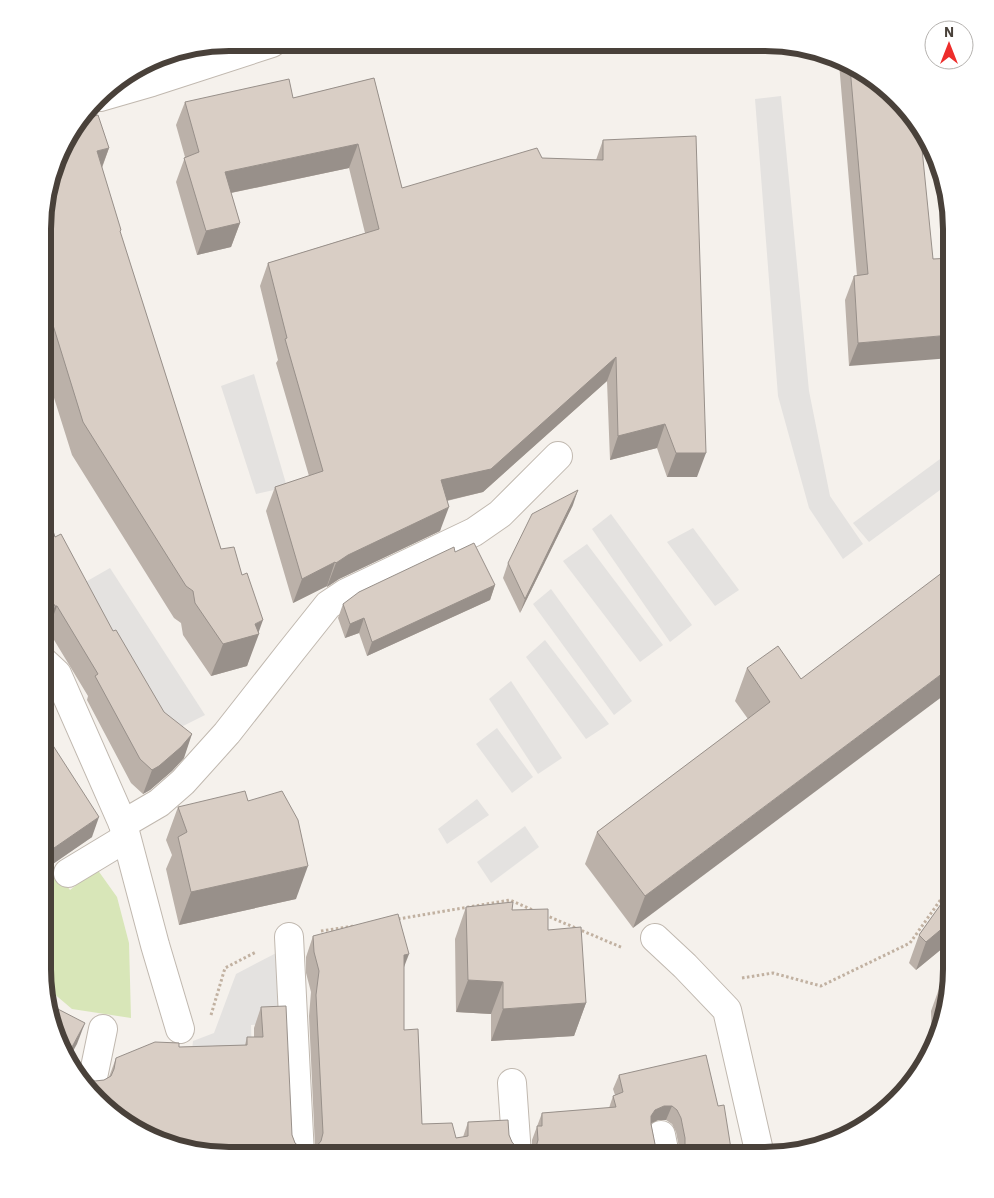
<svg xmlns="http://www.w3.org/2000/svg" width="994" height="1198" font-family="'IBM Plex Sans',sans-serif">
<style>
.green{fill:#d8e6b8}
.parking{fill:#e4e2e0}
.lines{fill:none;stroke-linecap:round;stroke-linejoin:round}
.minor-casing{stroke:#c0b8af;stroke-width:30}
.path{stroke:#c1b1a1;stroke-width:3;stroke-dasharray:2.5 2.5;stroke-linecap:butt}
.minor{stroke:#fff;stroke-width:28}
.wall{fill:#bbb1a9}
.shaded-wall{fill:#98908a}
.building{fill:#d9cec5;stroke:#98908a}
.rim{fill:none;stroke:#49413a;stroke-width:6}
</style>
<rect width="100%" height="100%" fill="#f5f1ec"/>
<!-- green -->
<polygon class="green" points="97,869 117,897 129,943 131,1018 72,1009 45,986 43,969 43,875 56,872 70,890"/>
<!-- parking -->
<g class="parking">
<polygon points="781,96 809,391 830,496 863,544 843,559 809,508 778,396 755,99"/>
<polygon points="254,374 287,487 256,494 221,386"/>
<polygon points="951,451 951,482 869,542 853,523"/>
<polygon points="611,514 692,625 670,642 592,529"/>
<polygon points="693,528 739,590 715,606 667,542"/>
<polygon points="587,544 663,645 640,662 563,561"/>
<polygon points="110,568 205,715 171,732 82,584"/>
<polygon points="551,589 632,701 614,715 533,604"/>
<polygon points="545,640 609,724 586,739 526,657"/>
<polygon points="511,681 562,758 538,774 489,699"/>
<polygon points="497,728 533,777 512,793 476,744"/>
<polygon points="477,799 489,815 447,844 438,829"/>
<polygon points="525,826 539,847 491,883 477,862"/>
<polygon points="282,950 287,1023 251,1025 252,1055 191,1059 193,1041 214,1033 236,974"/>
</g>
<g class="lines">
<defs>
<g id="minor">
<polyline points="100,97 152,82 272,43"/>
<polyline points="43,661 57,674 123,824 155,945 180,1029"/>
<polyline points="123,824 159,803 183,782 227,733 289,654 328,605 346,593 474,532 500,514 558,456"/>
<polyline points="68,873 126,838"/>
<polyline points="289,937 300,1155"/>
<polyline points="655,938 685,966 727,1010 760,1155"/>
<polyline points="512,1083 517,1155"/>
<polyline points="91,1087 103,1029"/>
<polyline points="661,1135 665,1155"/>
</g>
</defs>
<!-- minor casing -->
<use href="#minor" class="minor-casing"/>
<!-- path -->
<g class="path">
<polyline points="545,915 623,948"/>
<polyline points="398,919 510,900 535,911"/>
<polyline points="321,931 354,926"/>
<polyline points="742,978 773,973 821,986 910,943 951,885"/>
<polyline points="211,1015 225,968 256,952"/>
</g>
<!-- minor -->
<use href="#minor" class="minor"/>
</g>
<!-- wall -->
<g class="wall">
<polygon points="839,63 869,74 933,259 849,366 845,300 854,276 857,276"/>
<polygon points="374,78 402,188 542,158 596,160 603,140 697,477 667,477 657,448 610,460 607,381 483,492 447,501 440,531 339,579 327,587 327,586 293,603 266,511 275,487 309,476 276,363 278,360 260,286 268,263 365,233 349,168 231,193 240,223 231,247 197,255 176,182 185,157 176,125 185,102 293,98"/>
<polygon points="109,148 102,168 120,233 221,549 258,632 247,666 211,676 183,635 181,623 174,618 72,455 44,366 44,205"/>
<polygon points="44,503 55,537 113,631 184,758 172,771 150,790 143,794 131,783 87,700 88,696 48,630 46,630 43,625"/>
<polygon points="573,505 520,613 503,578 508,563"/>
<polygon points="455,552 495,585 490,600 367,656 359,633 345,638 338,618 343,604"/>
<polygon points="747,668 801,679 633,928 585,864 597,832 748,719 735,701"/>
<polygon points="43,730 92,837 47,868 43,862"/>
<polygon points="248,801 296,899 179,925 166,869 172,855 166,840 178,807"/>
<polygon points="951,890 951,955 944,947 916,970 909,963 919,935"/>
<polygon points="466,907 512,910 548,930 586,1003 574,1036 491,1041 491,1014 456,1012 455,939"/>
<polygon points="313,936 404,967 404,1030 422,1124 456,1138 463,1137 468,1122 509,1135 512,1142 217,1155 88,1077 95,1081 104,1080 109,1077 116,1058 179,1047 245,1045 247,1037 254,1037 254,1028 261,1007 292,1135 295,1143 301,1148 308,1149 315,1147 309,1016 311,992 306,973 306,957"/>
<polygon points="940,986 950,986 932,1043 931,1011"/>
<polygon points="619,1075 718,1106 680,1152 676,1132 672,1124 666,1120 658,1120 651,1123 655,1144 659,1152 664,1155 527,1155 531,1154 532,1152 532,1140 542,1113 609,1108 613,1096 615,1095 613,1089"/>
</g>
<!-- shaded-wall -->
<g class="shaded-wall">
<polygon points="358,144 349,168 216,196 225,172"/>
<polygon points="109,148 97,180 97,151"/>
<polygon points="240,223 231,247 197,255 206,231"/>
<polygon points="951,335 951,358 849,366 858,343"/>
<polygon points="616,357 607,381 483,492 432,504 441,480"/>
<polygon points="665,424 657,448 610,460 618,436"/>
<polygon points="676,453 706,453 697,477 667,477"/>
<polygon points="578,490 573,505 520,613 525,599"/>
<polygon points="449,507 440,531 339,579 327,587 336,563 348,555"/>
<polygon points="335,562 327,586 293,603 302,579"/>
<polygon points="495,585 490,600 367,656 372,642"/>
<polygon points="55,606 57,606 48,630 46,630"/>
<polygon points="364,618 359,633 345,638 350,624"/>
<polygon points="263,620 258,634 259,634 247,666 211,676 223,644 255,624"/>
<polygon points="951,667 951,690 633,928 645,896"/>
<polygon points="192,734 184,758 172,771 150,790 143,794 152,770"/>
<polygon points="99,817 92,837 47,868 54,848"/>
<polygon points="308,866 296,899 179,925 191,892"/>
<polygon points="951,921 951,926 944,947 916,970 926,942"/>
<polygon points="409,954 401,975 404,955"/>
<polygon points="468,980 503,982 491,1014 456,1012"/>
<polygon points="586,1003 574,1036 491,1041 503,1009"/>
<polygon points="85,1023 77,1044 67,1062 66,1058"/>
<polygon points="664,1106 672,1106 666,1120 658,1120 650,1124 651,1116 655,1110"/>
<polygon points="523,1149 521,1155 495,1155 497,1151"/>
<polygon points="585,1151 584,1155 533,1155"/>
</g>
<!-- building -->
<g class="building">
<polygon points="850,67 869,74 920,129 933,259 951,258 951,335 858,343 854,276 868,274"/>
<polygon points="374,78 402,188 537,148 542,158 603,160 603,140 696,136 706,453 676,453 665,424 618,436 616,357 491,469 441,480 449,507 348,555 336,563 335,562 302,579 275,487 323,471 285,339 287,338 268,263 379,229 358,144 225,172 240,223 206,231 184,158 199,152 185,102 289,79 293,98"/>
<polygon points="98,115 109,148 97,151 121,230 120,231 221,549 234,547 242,575 247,573 263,620 255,624 259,634 223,644 195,603 193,591 186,586 83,422 44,296 44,205 67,136 80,120"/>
<polygon points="578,490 525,599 508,563 532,514"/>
<polygon points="44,503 55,537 61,534 113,631 116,630 164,712 192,734 181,747 159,766 152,770 140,759 95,676 98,674 57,606 55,606 43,586"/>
<polygon points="474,543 495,585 372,642 364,618 350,624 343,604 359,592 454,547 455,552"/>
<polygon points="951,566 951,667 645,896 597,832 770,702 747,668 778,646 801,679"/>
<polygon points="43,730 99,817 54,848 43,830"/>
<polygon points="245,791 248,801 282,791 298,820 308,866 191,892 178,837 187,832 178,807"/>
<polygon points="951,890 951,921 926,942 919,935"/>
<polygon points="513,902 512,910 548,909 548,930 581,927 586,1003 503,1009 503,982 468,980 466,907"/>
<polygon points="398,914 409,954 404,955 404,1030 418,1029 422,1124 452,1123 456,1138 468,1136 468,1122 508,1120 509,1135 512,1142 517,1148 523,1149 497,1151 497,1155 217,1155 169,1145 126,1124 78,1073 84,1071 88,1077 95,1081 104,1080 111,1076 114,1069 116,1058 155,1042 179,1043 179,1047 247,1045 247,1037 263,1037 261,1007 286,1006 292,1135 295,1143 301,1148 308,1149 316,1147 321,1141 323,1133 316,995 319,971 314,952 313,936"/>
<polygon points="940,986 950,986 941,1014"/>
<polygon points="54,1007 85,1023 66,1058 49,1017 49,1015"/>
<polygon points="706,1055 718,1106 724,1105 732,1155 676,1155 680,1153 685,1146 685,1138 681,1118 677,1110 672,1106 664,1106 655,1110 651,1116 651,1124 655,1144 659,1152 664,1155 586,1155 585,1151 527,1155 531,1154 536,1147 538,1140 537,1126 542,1126 542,1113 616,1107 613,1096 623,1092 619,1075"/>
</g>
<!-- crop -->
<path d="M0 0H994V1198H0ZM229 51H765A178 178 0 0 1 943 229V969A178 178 0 0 1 765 1147H229A178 178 0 0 1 51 969V229A178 178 0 0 1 229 51Z" fill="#fff" fill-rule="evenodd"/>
<path class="rim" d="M229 51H765A178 178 0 0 1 943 229V969A178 178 0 0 1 765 1147H229A178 178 0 0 1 51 969V229A178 178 0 0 1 229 51Z"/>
<!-- north arrow -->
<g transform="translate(949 45)"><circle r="24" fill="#ffffff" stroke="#b6b3b0"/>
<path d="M0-4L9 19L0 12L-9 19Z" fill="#ed2d2b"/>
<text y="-8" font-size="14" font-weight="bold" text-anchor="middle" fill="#49413a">N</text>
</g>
</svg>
